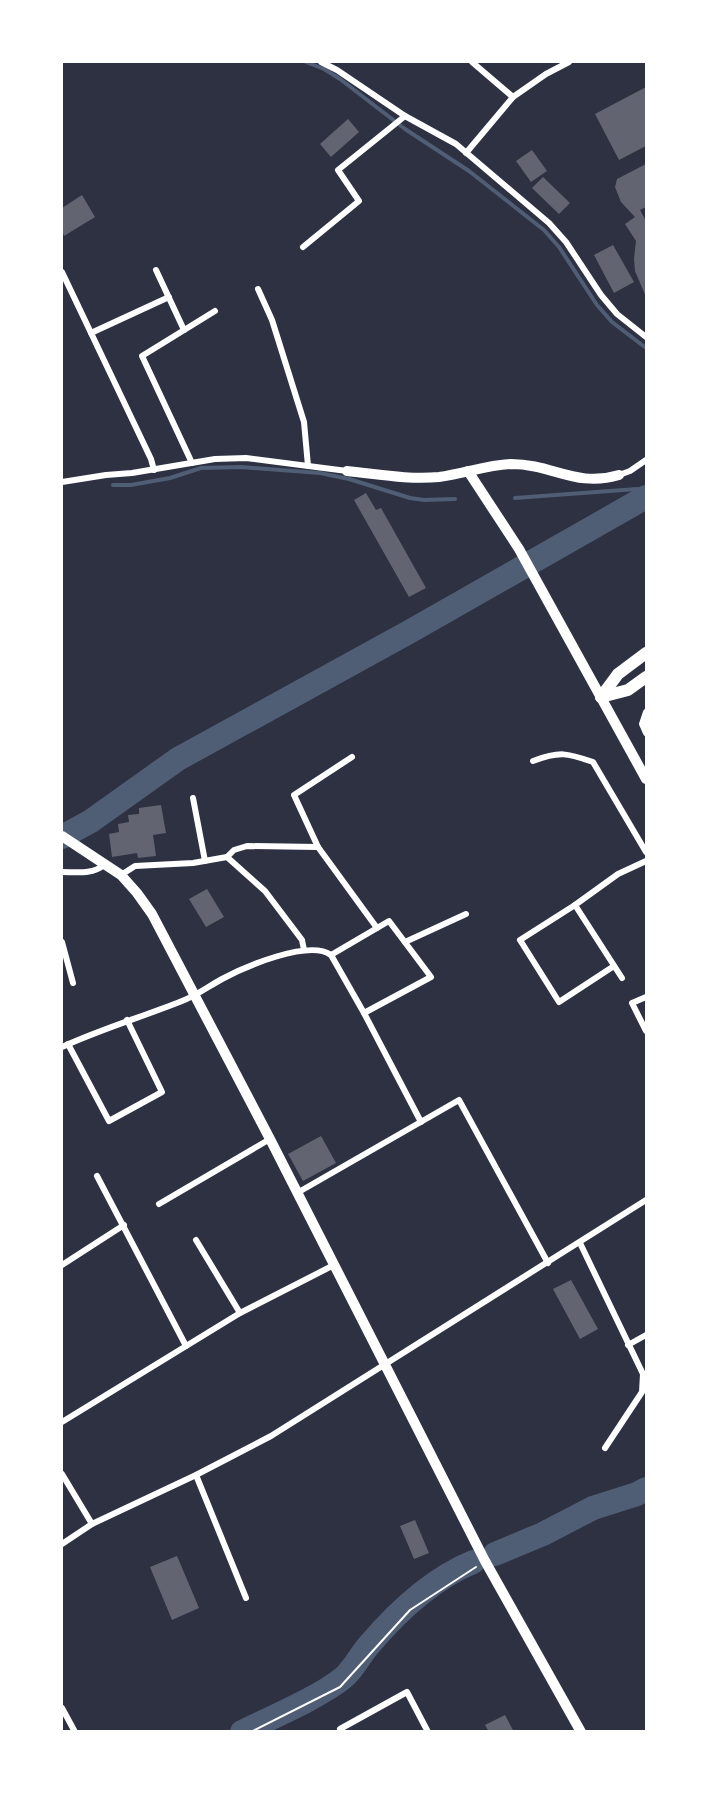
<svg xmlns="http://www.w3.org/2000/svg" width="708" height="1793" font-family="Karla,sans-serif">
<style>
.lines{fill:none;stroke-linecap:round;stroke-linejoin:round}
.stream{stroke:#4f5d75;stroke-width:4}
.river{stroke:#4f5d75;stroke-width:24}
.building{fill:#626471}
.path{stroke:#fff;stroke-width:2}
.minor{stroke:#fff;stroke-width:6}
.tertiary{stroke:#fff;stroke-width:10}
.primary{stroke:#fff;stroke-width:12}
</style>
<rect width="100%" height="100%" fill="#2d3142"/>
<g class="lines">
<!-- stream -->
<g class="stream">
<polyline points="306,62 324,69 340,79 405,129 469,171 544,230 559,247 597,305 612,322 646,348"/>
<polyline points="113,485 131,485 170,478 201,468 241,467 320,473 349,479 410,498 424,500 455,499"/>
<polyline points="515,498 637,489 646,493"/>
</g>
<!-- river -->
<g class="river">
<polyline points="62,837 91,821 178,759 409,632 646,497"/>
<polyline points="495,1554 543,1534 593,1508 637,1494 646,1489"/>
<path d="M 242,1732 C 272,1717 318,1698 343,1678 C 354,1669 360,1655 369,1645 C 397,1612 432,1579 473,1562"/>
</g>
</g>
<!-- building -->
<g class="building">
<polygon points="646,87 646,146 619,160 595,114"/>
<polygon points="348,119 359,132 331,157 320,144"/>
<polygon points="532,150 547,171 531,182 516,161"/>
<polygon points="646,164 646,207 640,210 646,221 646,297 635,271 634,259 636,241 625,224 635,217 621,202 615,187 617,179"/>
<polygon points="543,177 570,203 559,214 532,188"/>
<polygon points="82,195 95,217 64,236 62,231 62,208"/>
<polygon points="613,245 634,282 614,293 594,255"/>
<polygon points="366,493 376,510 381,508 426,588 409,597 354,500"/>
<polygon points="161,805 166,833 153,835 156,856 138,858 137,853 112,857 109,834 119,832 118,824 129,822 128,815 139,814 139,808"/>
<polygon points="207,889 224,917 206,927 189,899"/>
<polygon points="321,1136 336,1163 303,1181 288,1154"/>
<polygon points="571,1280 598,1329 580,1339 553,1289"/>
<polygon points="415,1520 429,1553 414,1559 400,1526"/>
<polygon points="177,1556 199,1608 172,1620 150,1567"/>
<polygon points="505,1715 514,1732 489,1732 485,1725"/>
</g>
<g class="lines">
<!-- path -->
<polyline class="path" points="251,1732 340,1687 410,1610 476,1567"/>
<!-- minor -->
<g class="minor">
<polyline points="321,62 337,70 405,116 456,144 549,223 566,242 601,295 617,314 646,337"/>
<polyline points="472,62 513,97"/>
<polyline points="466,153 513,97 546,74 569,62"/>
<polyline points="303,247 359,201 338,170 405,116"/>
<polyline points="156,270 184,330"/>
<polyline points="62,272 151,459 154,470"/>
<polyline points="258,289 272,320 304,422 308,466"/>
<polyline points="91,333 169,297"/>
<polyline points="192,463 142,356 215,311"/>
<polyline points="619,475 630,471 646,460"/>
<polyline points="62,482 106,475 132,473 215,459 246,458 347,471"/>
<polyline points="646,712 642,724 646,733"/>
<path d="M 533,761 C 560,751 567,753 593,762 L 646,852"/>
<polyline points="193,798 205,861"/>
<polyline points="318,847 294,795 352,757"/>
<polyline points="227,857 234,850 247,846 318,847 377,928"/>
<path d="M 62,872 C 76,872 92,875 104,865"/>
<polyline points="121,875 135,866 193,863 227,857 265,891 302,940 304,950"/>
<polyline points="575,905 520,940 559,1002 614,966"/>
<polyline points="62,942 73,983"/>
<polyline points="405,942 466,914"/>
<polyline points="331,955 364,1013 421,1122"/>
<polyline points="622,978 575,905 618,874 646,861"/>
<polyline points="646,997 632,1003 646,1031"/>
<polyline points="68,1044 109,1121 162,1092 127,1020"/>
<path d="M 62,1047 C 101,1029 142,1017 182,1001 C 196,996 209,986 222,979 C 244,967 309,939 331,955 L 389,921 L 431,977 L 364,1013"/>
<polyline points="97,1176 186,1346"/>
<polyline points="297,1193 459,1100 548,1263"/>
<polyline points="159,1204 270,1139"/>
<polyline points="196,1240 240,1313"/>
<polyline points="580,1243 643,1374 642,1392 605,1448"/>
<polyline points="62,1265 124,1225"/>
<polyline points="628,1345 646,1335"/>
<polyline points="62,1422 240,1313 334,1265"/>
<polyline points="62,1474 92,1524"/>
<polyline points="196,1475 246,1598"/>
<polyline points="62,1544 92,1524 196,1475 271,1436 646,1200"/>
<polyline points="62,1708 75,1732"/>
<polyline points="342,1732 340,1729 407,1692 428,1732"/>
</g>
<!-- tertiary -->
<g class="tertiary">
<path d="M 347,471 C 377,474 409,480 439,477 C 463,474 487,465 511,464 C 553,464 576,488 619,475"/>
<polyline points="468,471 519,549 646,779"/>
<polyline points="62,836 121,875 137,893 152,914 270,1139 485,1561 581,1732"/>
</g>
<!-- primary -->
<g class="primary">
<polyline points="601,697 618,674 646,653"/>
<polyline points="601,697 628,690 646,677"/>
</g>
</g>
<!-- border -->
<rect width="708" height="1793" fill="none" stroke="#ffffff" stroke-width="126"/>
</svg>
